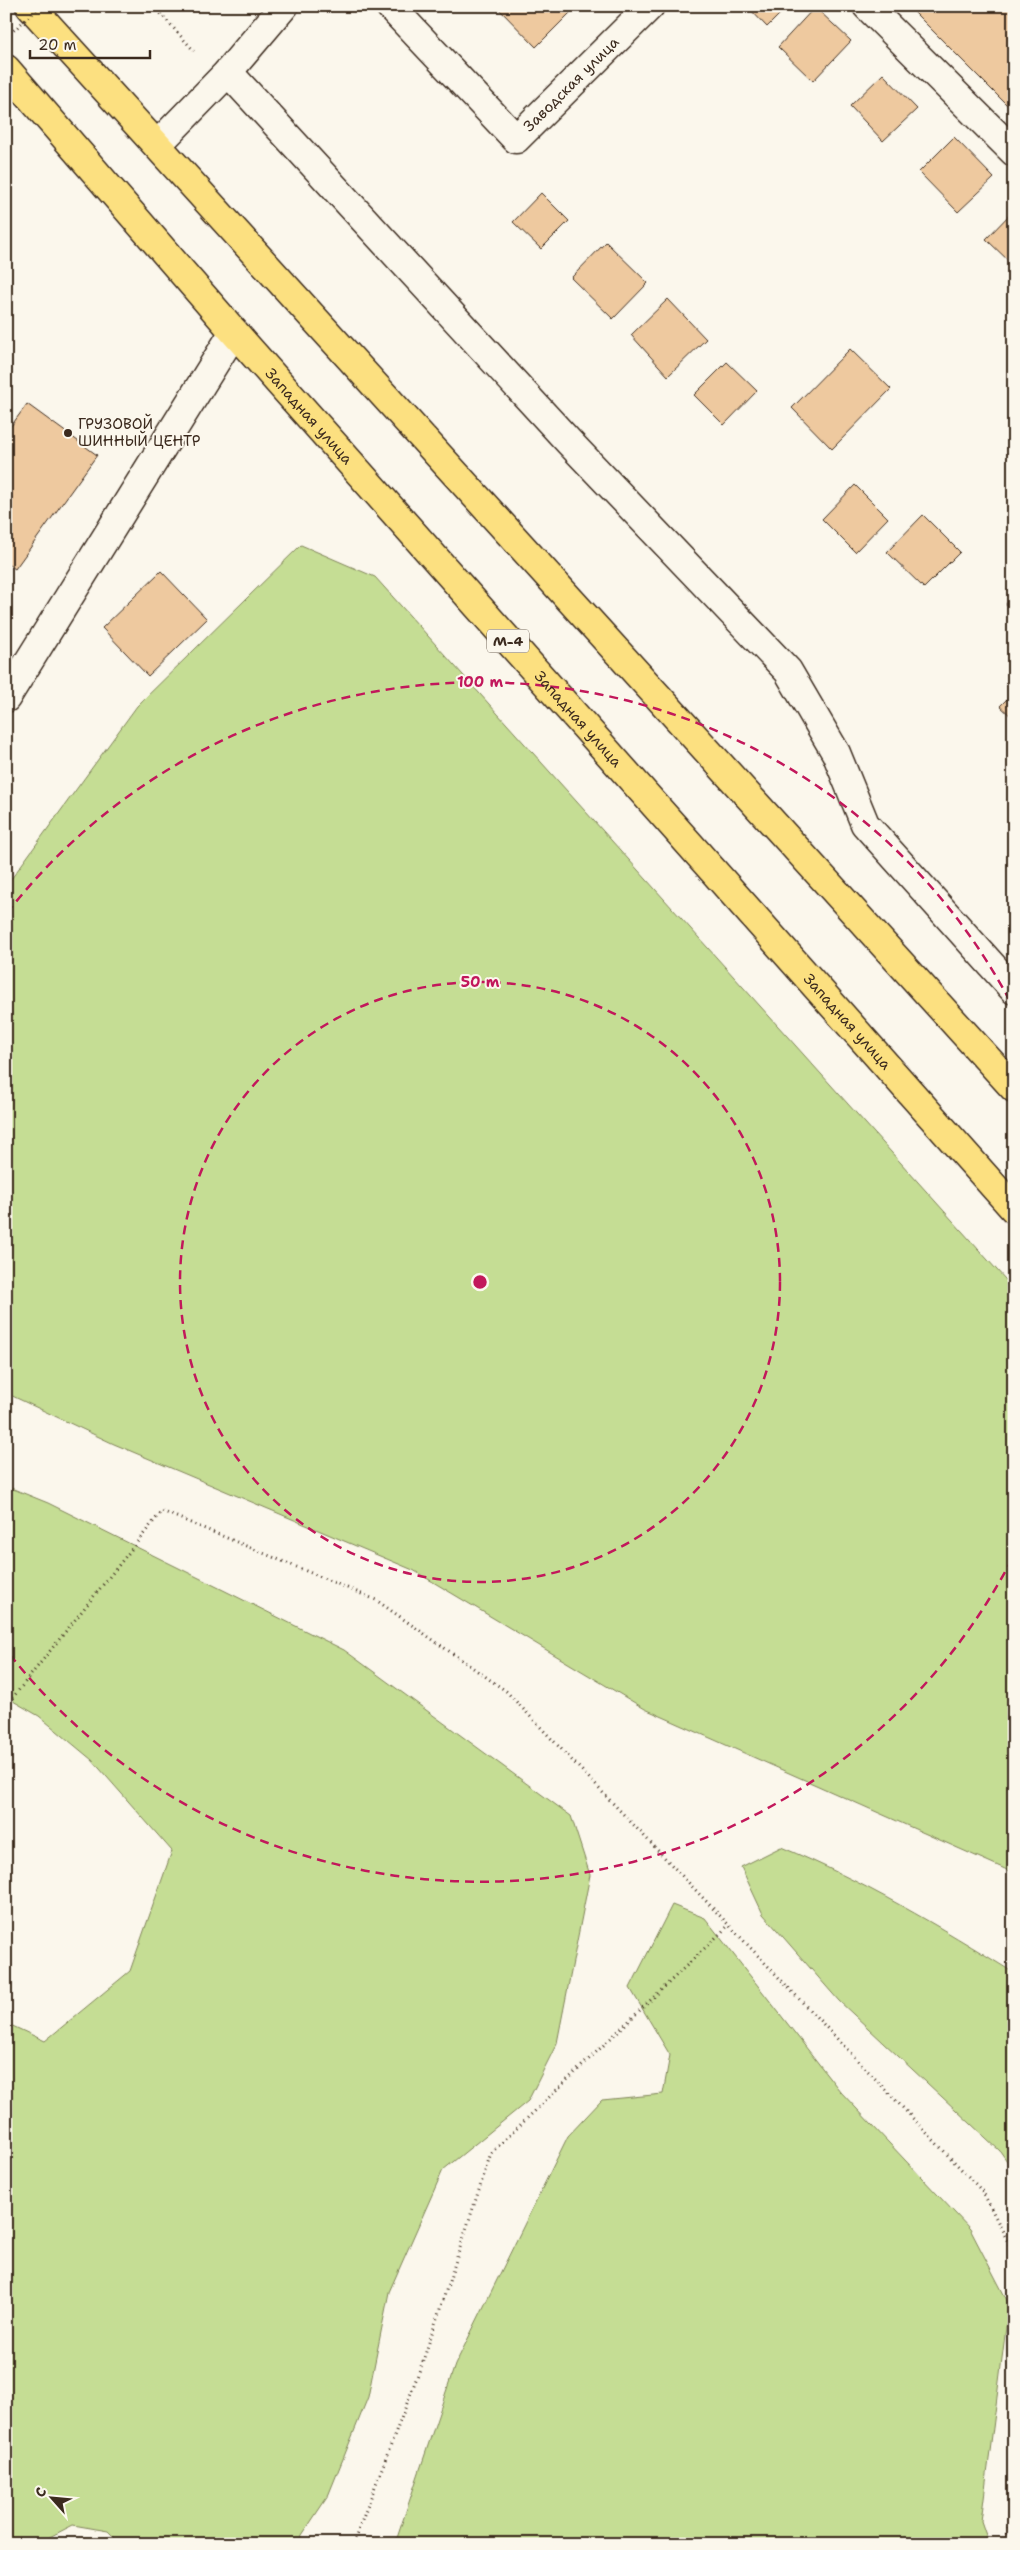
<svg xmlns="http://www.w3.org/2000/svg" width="1020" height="2550" font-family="'Shantell Sans',sans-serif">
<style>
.green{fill:#c5dd94;stroke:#808459}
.building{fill:#eec99f;stroke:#3b2a1e}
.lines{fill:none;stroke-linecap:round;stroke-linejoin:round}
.street-casing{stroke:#3b2a1e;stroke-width:31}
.primary-casing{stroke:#3b2a1e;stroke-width:31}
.path{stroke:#3b2a1e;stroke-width:3;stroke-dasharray:1 4;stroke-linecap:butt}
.street{stroke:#fbf7ec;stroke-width:28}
.primary{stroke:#fce080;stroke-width:28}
.path-bridge{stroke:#3b2a1e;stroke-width:3;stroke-dasharray:1 4;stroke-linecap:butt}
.ring{fill:none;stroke:#c2185b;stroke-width:2.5;stroke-dasharray:9 6}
.poi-dot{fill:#3b2a1e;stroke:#fbf7ec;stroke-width:2}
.labels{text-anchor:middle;stroke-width:4;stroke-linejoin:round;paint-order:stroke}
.shield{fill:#fbf7ec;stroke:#75685c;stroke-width:1}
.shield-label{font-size:14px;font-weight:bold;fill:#3b2a1e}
.street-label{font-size:15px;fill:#3b2a1e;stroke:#fbf7ec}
.poi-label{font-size:15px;fill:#3b2a1e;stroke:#fbf7ec;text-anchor:start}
.centre{fill:#c2185b;stroke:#fbf7ec;stroke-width:2.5}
.ring-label{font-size:15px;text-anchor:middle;font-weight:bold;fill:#c2185b;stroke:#fbf7ec;stroke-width:4;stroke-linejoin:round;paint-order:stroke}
</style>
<rect width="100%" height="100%" fill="#fbf7ec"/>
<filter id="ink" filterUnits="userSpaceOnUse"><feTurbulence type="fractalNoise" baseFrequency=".02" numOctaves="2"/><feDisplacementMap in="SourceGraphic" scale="10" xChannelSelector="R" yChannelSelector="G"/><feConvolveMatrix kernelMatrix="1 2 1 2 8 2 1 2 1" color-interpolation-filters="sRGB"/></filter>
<g filter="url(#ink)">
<!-- green -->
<g class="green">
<polygon points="301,545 375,577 1014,1289 1014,1873 645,1709 413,1570 114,1444 6,1393 6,886 137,706"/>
<polygon points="6,1486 48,1503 344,1650 571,1816 590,1875 557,2043 528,2101 443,2170 389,2292 368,2397 328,2496 296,2544 121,2544 108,2531 73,2525 36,2544 6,2544 6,2023 45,2041 130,1971 172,1851 92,1760 39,1716 6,1697"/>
<path d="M 781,1847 C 863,1881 939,1926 1014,1973 L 1014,2171 L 1000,2151 L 839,2001 L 763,1914 L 741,1867 Z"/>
<polygon points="672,1905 705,1918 840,2091 970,2229 1009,2304 981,2521 989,2544 395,2544 455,2365 568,2136 602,2100 663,2094 670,2055 630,1988"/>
</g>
<!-- building -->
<g class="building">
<polygon points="496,6 577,6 536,47"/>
<polygon points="747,6 788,6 767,27"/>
<polygon points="908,6 1014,6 1014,112"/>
<polygon points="815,7 851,41 813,81 778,47"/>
<polygon points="883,74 917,109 883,141 850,106"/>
<polygon points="954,137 994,178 958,212 919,172"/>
<polygon points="541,193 569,221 541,249 513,222"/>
<polygon points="1014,210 1014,266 986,239"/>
<polygon points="606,242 648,283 613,319 571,278"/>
<polygon points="668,299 706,339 668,376 631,335"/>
<polygon points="850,349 891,389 832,449 792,408"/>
<polygon points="727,362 757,391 724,425 694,395"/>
<polygon points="27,404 97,455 15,569 6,563 6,433"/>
<polygon points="855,485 888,518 855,552 822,519"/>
<polygon points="923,515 960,552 924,588 887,552"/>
<polygon points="161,571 207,619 148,676 102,628"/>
<polygon points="1014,595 1014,612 1006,604"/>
<polygon points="1014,692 1014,719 1000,706"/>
</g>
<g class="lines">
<defs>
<g id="street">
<path id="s1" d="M 390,6 L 516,139 L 650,6"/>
<polyline points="867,6 1014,152"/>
<polyline points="228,72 569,442 788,671 836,753 865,824 1014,990"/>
<polyline points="157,145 228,72 284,6"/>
<polyline points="6,698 234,332"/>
</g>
<g id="primary">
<polyline points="30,6 1014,1088"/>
<path id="s2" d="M 6,69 L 234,332 L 1014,1209"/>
</g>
</defs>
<!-- street casing -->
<use href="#street" class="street-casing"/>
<!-- primary casing -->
<use href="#primary" class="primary-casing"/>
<!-- path -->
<g class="path">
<polyline points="154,6 194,51"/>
<polyline points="6,1706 162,1511 376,1600 506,1691 983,2192 1014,2254"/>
<polyline points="353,2544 422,2364 491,2153 729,1925"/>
<polyline points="1005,2544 1014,2500"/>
</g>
<!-- street -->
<use href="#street" class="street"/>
<!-- primary -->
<use href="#primary" class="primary"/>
<!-- path-bridge -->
<polyline class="path-bridge" points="6,37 41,6"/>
</g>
</g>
<!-- distance rings -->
<g class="ring">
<circle cx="480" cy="1282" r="300"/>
<path d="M1012 1559A600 600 0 0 1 7 1651M7 913A600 600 0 0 1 1012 1005"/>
</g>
<!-- markers -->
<circle class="poi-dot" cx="68" cy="433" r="5"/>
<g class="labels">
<!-- shield labels -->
<rect class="shield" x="487" y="629.5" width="42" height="23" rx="4"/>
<g class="shield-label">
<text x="508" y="646">М-4</text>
</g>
<!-- street labels -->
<g class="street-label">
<text dy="5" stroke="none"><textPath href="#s1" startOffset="261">Заводская улица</textPath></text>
<text dy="5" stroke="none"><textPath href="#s2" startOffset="461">Западная улица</textPath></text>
<text dy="5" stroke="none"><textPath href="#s2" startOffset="866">Западная улица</textPath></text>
<text dy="5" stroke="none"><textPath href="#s2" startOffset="1271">Западная улица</textPath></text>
</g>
<!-- poi labels -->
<g class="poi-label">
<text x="78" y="429">ГРУЗОВОЙ<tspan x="78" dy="17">ШИННЫЙ ЦЕНТР</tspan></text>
</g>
</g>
<circle cx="480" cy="1282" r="8" class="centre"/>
<g class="ring-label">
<text x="480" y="687">100 m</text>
<text x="480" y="987">50 m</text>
</g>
<!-- margin -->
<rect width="1020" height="2550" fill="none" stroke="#fbf7ec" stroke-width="25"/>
<rect x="12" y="12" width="995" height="2525" fill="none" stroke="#3b2a1e" stroke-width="2" filter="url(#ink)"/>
<!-- north arrow -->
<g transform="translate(52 2498) rotate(297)" stroke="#fbf7ec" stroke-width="4" paint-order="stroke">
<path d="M0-4L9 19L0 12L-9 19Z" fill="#3b2a1e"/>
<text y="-8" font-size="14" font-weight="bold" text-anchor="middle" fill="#3b2a1e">С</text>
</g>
<!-- scale -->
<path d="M30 50v8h120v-8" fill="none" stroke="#3b2a1e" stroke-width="2.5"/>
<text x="38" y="50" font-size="15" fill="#3b2a1e" stroke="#fbf7ec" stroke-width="4" paint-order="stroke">20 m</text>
</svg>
